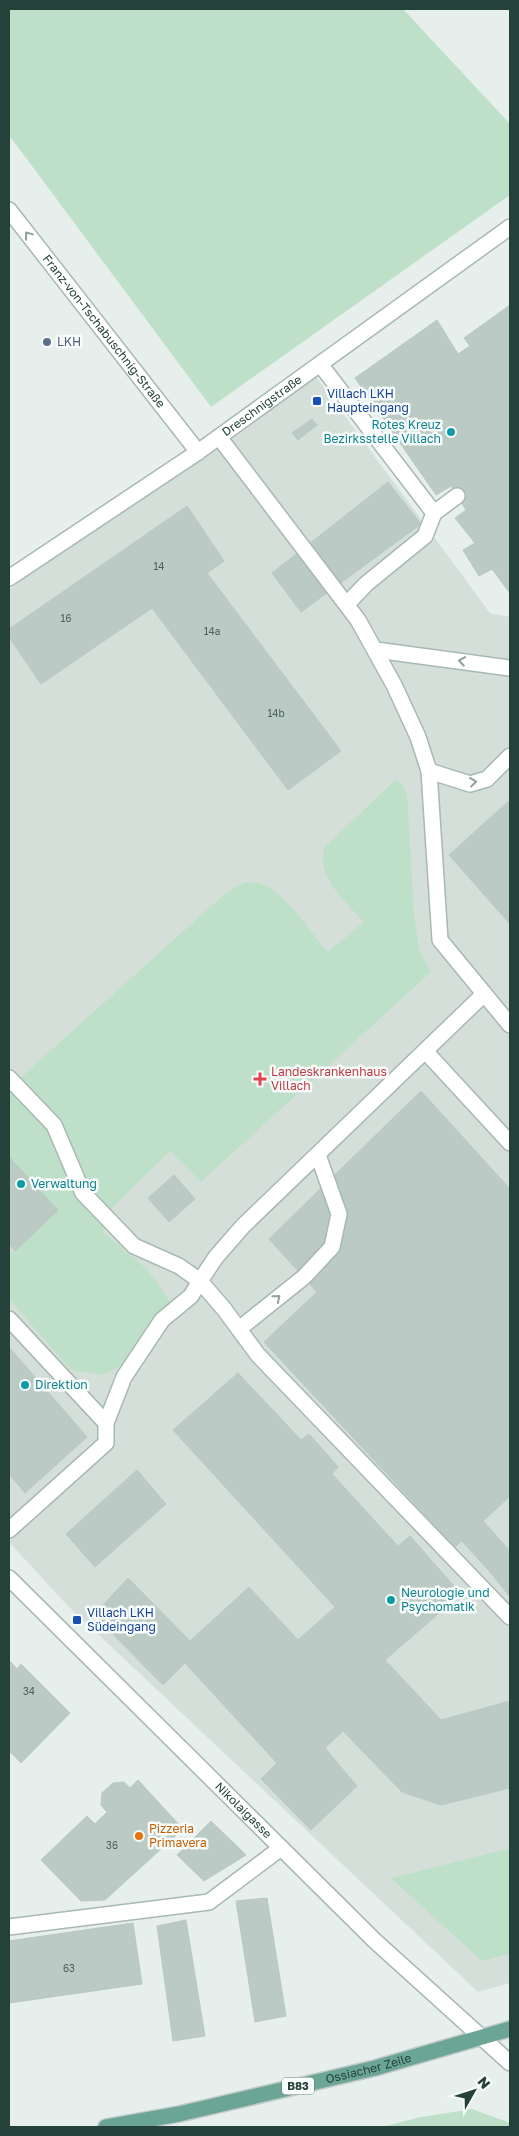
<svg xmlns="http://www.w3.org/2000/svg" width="519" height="2136" font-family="'Golos Text',sans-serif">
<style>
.built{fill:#d4dfda}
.green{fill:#bfe0c8}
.building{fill:#bbcac4;stroke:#b8c9c2}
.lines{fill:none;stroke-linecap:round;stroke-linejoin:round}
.minor-casing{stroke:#a8b8b2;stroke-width:18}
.major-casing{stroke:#c2cac8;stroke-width:18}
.minor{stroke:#fff;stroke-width:15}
.major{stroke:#6aa596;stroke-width:15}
.oneway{stroke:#92a09c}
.service-dot{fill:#5c6f8a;stroke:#f7fbf9;stroke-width:2}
.transit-dot{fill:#1a4fb4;stroke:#f7fbf9;stroke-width:2}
.culture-dot{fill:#0f9aa8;stroke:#f7fbf9;stroke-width:2}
.health-dot{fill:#e0444e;stroke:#f7fbf9;stroke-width:2}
.food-dot{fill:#e8710a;stroke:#f7fbf9;stroke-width:2}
.labels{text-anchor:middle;stroke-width:5;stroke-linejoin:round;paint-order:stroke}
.number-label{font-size:10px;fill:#4a645c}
.shield{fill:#f7fbf9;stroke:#637a73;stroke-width:1}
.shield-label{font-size:11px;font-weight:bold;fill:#24423a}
.street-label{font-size:12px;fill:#24423a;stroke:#f7fbf9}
.service-label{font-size:12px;fill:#4e5e75;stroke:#f7fbf9;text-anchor:start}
.transit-label{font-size:12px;fill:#164399;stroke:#f7fbf9;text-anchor:start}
.culture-label{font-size:12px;fill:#0d838f;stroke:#f7fbf9;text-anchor:start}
.health-label{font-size:12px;fill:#be3a42;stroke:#f7fbf9;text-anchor:start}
.food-label{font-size:12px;fill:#c56008;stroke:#f7fbf9;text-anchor:start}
</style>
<rect width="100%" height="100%" fill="#e6efeb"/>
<!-- built -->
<polygon class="built" points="311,370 490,613 510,617 510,1983 478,1992 68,1606 9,1542 9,590 158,477"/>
<!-- green -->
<g class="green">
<polygon points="9,9 403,9 510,124 510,195 211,407 9,135"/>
<path d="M 395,780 L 401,783 L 407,793 L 414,913 L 419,950 L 431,972 L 201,1182 L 170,1151 L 113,1207 L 103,1232 L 147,1269 L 170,1301 L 127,1362 L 103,1375 L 71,1370 L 9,1299 L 9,1255 L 58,1210 L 9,1157 L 9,1088 L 219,899 C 226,894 237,884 245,883 C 278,875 308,932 328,952 L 364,922 C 346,902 314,876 325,847 Z"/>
<polygon points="510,1848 510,1954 482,1961 391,1878"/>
<polygon points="472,2109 510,2123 510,2127 382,2127 421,2117"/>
</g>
<!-- building -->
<g class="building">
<polygon points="510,305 510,590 509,592 492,569 479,576 463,550 475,543 455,518 466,510 451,486 436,495 355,378 437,320 458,354 470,346 464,338"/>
<polygon points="312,419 317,425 298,440 292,433"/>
<polygon points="388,482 421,524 301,612 272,573"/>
<polygon points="187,506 224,561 207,573 341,751 288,790 152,608 41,684 9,637 9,629"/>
<polygon points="510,800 510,924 449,855"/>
<polygon points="421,1091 510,1189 510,1498 509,1497 455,1547 264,1342 317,1292 269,1239"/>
<polygon points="9,1157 58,1210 15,1251 9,1244"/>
<polygon points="174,1175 195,1199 169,1222 148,1198"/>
<polygon points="9,1347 87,1437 25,1493 9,1474"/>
<polygon points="238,1373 301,1440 309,1434 338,1467 332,1474 398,1546 410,1536 461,1594 385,1660 441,1720 510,1701 510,1788 441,1805 402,1792 343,1731 325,1748 357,1786 311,1830 261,1779 277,1763 185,1663 163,1685 94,1615 128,1578 190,1641 249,1587 298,1640 335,1607 173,1430"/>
<polygon points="137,1470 166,1504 95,1567 66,1534"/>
<polygon points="483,1521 510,1551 510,1555 490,1572 462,1541"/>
<polygon points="510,1555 510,1597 490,1572"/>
<polygon points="9,1660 17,1669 21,1664 70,1713 21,1763 9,1751"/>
<polygon points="138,1780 183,1829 105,1900 81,1901 41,1860 87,1816 95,1824 107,1812 101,1805 102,1793 113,1783 124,1782 130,1788"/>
<polygon points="211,1821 246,1855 204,1881 177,1855"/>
<polygon points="267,1898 286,2016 255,2022 236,1901"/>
<polygon points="186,1920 205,2036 173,2041 157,1926"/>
<polygon points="133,1923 142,1984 9,2003 9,1941"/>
</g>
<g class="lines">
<defs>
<g id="minor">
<path id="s1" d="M 9,210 L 198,452"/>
<polyline points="320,364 434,513 457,496"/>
<polyline points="219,437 358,620 394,685 418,737 429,771 440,940 510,1025"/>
<path id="s2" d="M 9,578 L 198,452 L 510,227"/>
<polyline points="347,604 366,584 425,536 434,513"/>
<polyline points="376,650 510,668"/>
<polyline points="429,771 470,784 487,779 510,756"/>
<polyline points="483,995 243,1226 216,1257 200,1281 224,1309 258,1355 510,1617"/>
<polyline points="426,1052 510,1143"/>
<polyline points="9,1078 54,1125 83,1193 134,1246 179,1266 200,1281 191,1296 162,1320 124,1377 106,1423 106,1443 9,1530"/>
<polyline points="9,1319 106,1423"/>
<polyline points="239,1329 304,1277 332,1247 339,1214 318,1155"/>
<path id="s3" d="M 9,1578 L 375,1941 L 510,2063"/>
<polyline points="9,1927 209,1902 281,1848"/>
</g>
<g id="major">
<path id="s4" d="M 106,2127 L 179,2114 L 375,2068 L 510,2029"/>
</g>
</defs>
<!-- minor casing -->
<use href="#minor" class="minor-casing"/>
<!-- major casing -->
<use href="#major" class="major-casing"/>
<!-- minor -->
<use href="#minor" class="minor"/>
<!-- major -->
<use href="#major" class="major"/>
</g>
<!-- one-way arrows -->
<defs><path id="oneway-chevron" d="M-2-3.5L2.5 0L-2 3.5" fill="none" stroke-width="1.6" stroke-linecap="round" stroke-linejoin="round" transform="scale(1.25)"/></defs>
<g class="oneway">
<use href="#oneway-chevron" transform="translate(28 235) rotate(-127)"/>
<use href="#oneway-chevron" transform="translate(462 661) rotate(-172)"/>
<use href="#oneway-chevron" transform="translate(473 782) rotate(-6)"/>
<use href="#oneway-chevron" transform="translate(277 1298) rotate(-39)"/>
</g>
<!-- markers -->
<circle class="service-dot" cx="47" cy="342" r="5"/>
<g class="transit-dot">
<rect x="312" y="396" width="10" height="10" rx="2.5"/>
<rect x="72" y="1615" width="10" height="10" rx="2.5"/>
</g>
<g class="culture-dot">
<circle cx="451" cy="432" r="5"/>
<circle cx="21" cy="1184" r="5"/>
<circle cx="25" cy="1385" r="5"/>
<circle cx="391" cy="1600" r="5"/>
</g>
<path class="health-dot" d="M257.5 1071.5h5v5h5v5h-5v5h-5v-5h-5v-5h5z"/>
<circle class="food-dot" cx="139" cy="1836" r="5"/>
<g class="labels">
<!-- number labels -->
<g class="number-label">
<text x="159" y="570">14</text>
<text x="66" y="622">16</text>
<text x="212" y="635">14a</text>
<text x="276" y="717">14b</text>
<text x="29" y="1695">34</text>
<text x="112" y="1849">36</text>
<text x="69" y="1972">63</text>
</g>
<!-- shield labels -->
<rect class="shield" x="282" y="2077.5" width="32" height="17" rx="4"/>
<g class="shield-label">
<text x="298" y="2090">B83</text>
</g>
<!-- street labels -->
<g class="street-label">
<text dy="4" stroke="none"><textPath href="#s1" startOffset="154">Franz-von-Tschabuschnig-Straße</textPath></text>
<text dy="4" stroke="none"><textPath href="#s2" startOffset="306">Dreschnigstraße</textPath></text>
<text dy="4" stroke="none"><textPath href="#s3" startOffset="330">Nikolaigasse</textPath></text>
<text dy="4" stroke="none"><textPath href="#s4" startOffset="269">Ossiacher Zeile</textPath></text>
</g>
<!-- service labels -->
<g class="service-label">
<text x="57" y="346">LKH</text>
</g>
<!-- transit labels -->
<g class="transit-label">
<text x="327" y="398">Villach LKH<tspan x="327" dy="14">Haupteingang</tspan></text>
<text x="87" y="1617">Villach LKH<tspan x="87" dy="14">Südeingang</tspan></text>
</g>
<!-- culture labels -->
<g class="culture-label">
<text x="441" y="429" text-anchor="end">Rotes Kreuz<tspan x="441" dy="14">Bezirksstelle Villach</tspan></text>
<text x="31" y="1188">Verwaltung</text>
<text x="35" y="1389">Direktion</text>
<text x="401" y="1597">Neurologie und<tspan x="401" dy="14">Psychomatik</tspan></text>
</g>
<!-- health labels -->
<g class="health-label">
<text x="271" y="1076">Landeskrankenhaus<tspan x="271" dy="14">Villach</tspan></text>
</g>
<!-- food labels -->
<g class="food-label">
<text x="149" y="1833">Pizzeria<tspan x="149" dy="14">Primavera</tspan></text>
</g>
</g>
<!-- border -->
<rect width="519" height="2136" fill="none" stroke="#24423a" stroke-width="20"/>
<!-- north arrow -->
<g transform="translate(474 2091) rotate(51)" stroke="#f7fbf9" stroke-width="4" paint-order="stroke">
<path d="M0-4L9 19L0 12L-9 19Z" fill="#24423a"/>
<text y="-8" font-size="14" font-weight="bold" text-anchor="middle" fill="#24423a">N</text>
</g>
</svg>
